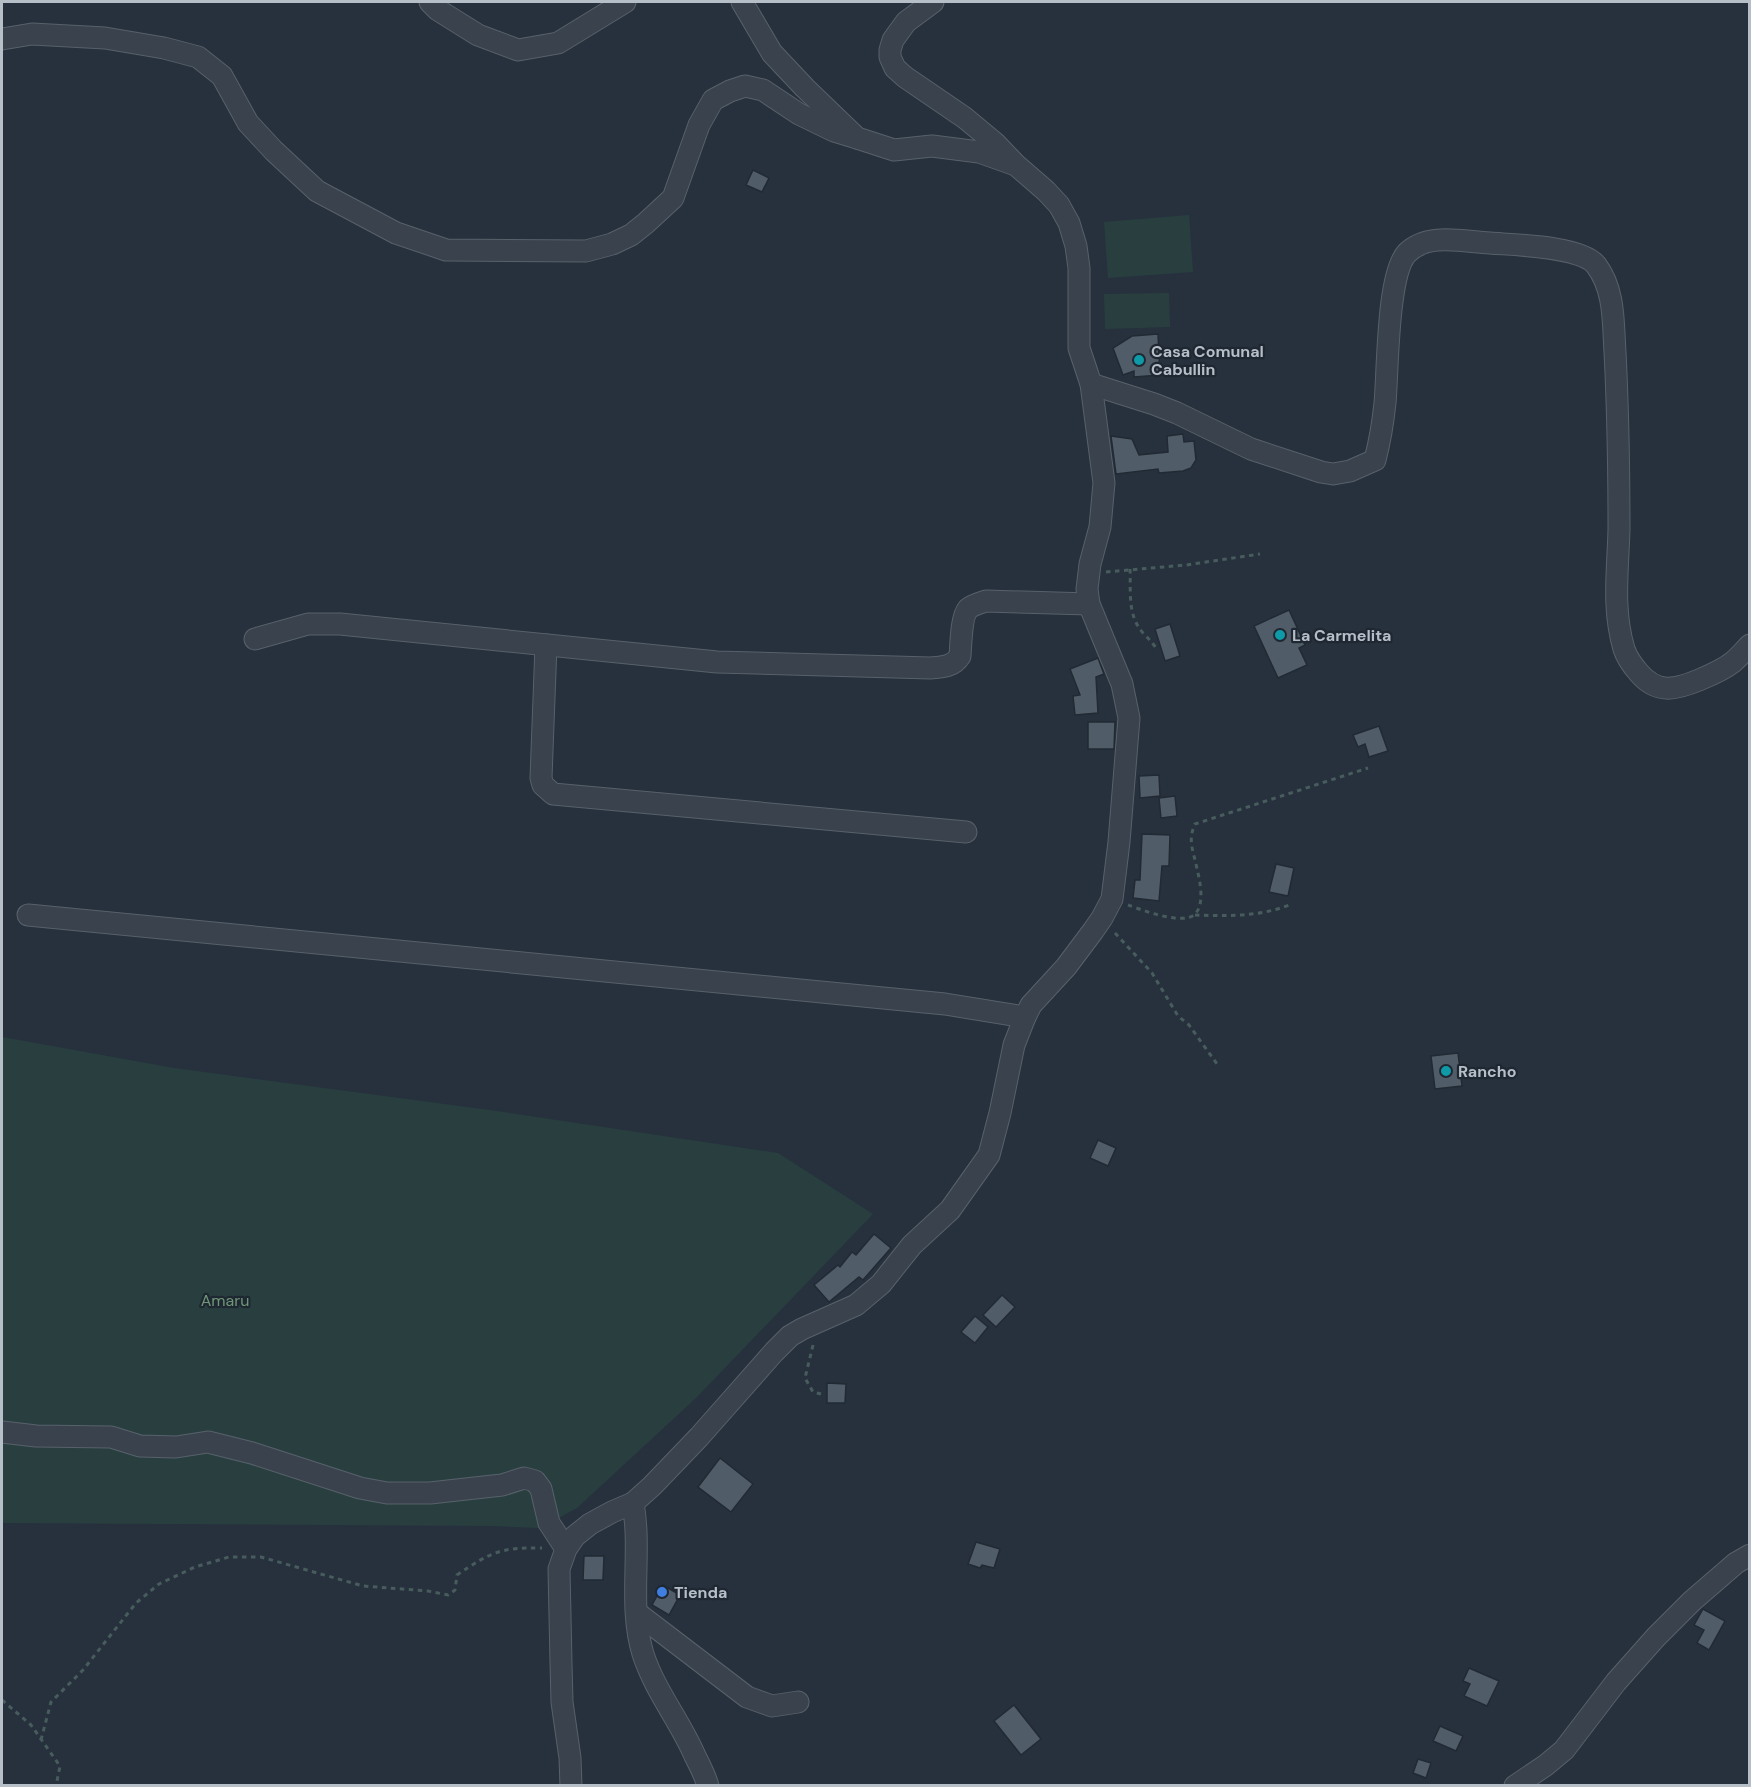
<svg xmlns="http://www.w3.org/2000/svg" width="1751" height="1787" font-family="'DM Sans',sans-serif">
<style>
.green{fill:#293f3f}
.building{fill:#505c67;stroke:#212a34;stroke-width:1.5}
.lines{fill:none;stroke-linecap:round;stroke-linejoin:round}
.minor-casing{stroke:#58616b;stroke-width:23}
.path{stroke:#485c5d;stroke-width:3;stroke-dasharray:4.5 4.5;stroke-linecap:butt}
.minor{stroke:#3a434d;stroke-width:21}
.culture-dot{fill:#0f9aa8;stroke:#1f2832;stroke-width:2}
.shop-dot{fill:#3f7fe0;stroke:#1f2832;stroke-width:2}
.labels{text-anchor:middle;stroke-width:4.5;stroke-linejoin:round;paint-order:stroke}
.poi-label{font-size:16px;font-weight:bold;fill:#b6bec8;stroke:#1f2832;text-anchor:start}
.park-label{font-size:16px;fill:#6f9776;stroke:#1f2832}
</style>
<rect width="100%" height="100%" fill="#26313d"/>
<!-- green -->
<g class="green">
<polygon points="1189,215 1193,272 1108,278 1104,222"/>
<polygon points="1169,293 1170,327 1105,329 1104,294"/>
<polygon points="2,1037 174,1068 497,1111 778,1153 873,1214 696,1398 577,1508 540,1528 493,1526 2,1523"/>
</g>
<!-- building -->
<g class="building">
<polygon points="753,170 769,178 762,192 746,185"/>
<polygon points="1158,334 1160,375 1134,377 1134,371 1123,375 1113,348 1132,336"/>
<polygon points="1183,434 1184,442 1194,441 1196,460 1191,468 1183,471 1159,473 1158,469 1116,474 1111,436 1132,439 1139,455 1168,452 1167,436"/>
<polygon points="1289,610 1305,645 1299,648 1307,665 1278,678 1254,626"/>
<polygon points="1170,624 1180,656 1165,661 1155,629"/>
<polygon points="1098,658 1104,674 1096,677 1098,713 1075,715 1073,696 1080,695 1070,669"/>
<polygon points="1088,722 1115,722 1114,749 1088,749"/>
<polygon points="1379,726 1388,751 1369,757 1365,744 1358,747 1353,735"/>
<polygon points="1159,775 1160,796 1140,798 1139,776"/>
<polygon points="1175,796 1177,816 1161,818 1159,798"/>
<polygon points="1142,834 1170,835 1169,866 1162,866 1159,901 1133,898 1135,880 1140,880"/>
<polygon points="1276,864 1294,868 1288,896 1269,892"/>
<polygon points="1458,1053 1462,1086 1435,1089 1431,1056"/>
<polygon points="1098,1140 1116,1148 1108,1166 1090,1158"/>
<polygon points="874,1234 891,1248 863,1280 859,1277 829,1302 814,1285 838,1265 840,1267 852,1252 856,1255"/>
<polygon points="1002,1295 1015,1307 996,1327 983,1315"/>
<polygon points="975,1316 988,1327 975,1343 961,1332"/>
<polygon points="827,1383 846,1384 845,1403 827,1403"/>
<polygon points="720,1458 753,1484 731,1512 698,1487"/>
<polygon points="976,1542 1000,1549 994,1568 982,1565 980,1568 968,1564"/>
<polygon points="584,1556 604,1556 603,1580 583,1580"/>
<polygon points="663,1585 680,1595 669,1615 652,1605"/>
<polygon points="1703,1609 1725,1621 1709,1650 1697,1643 1704,1630 1694,1625"/>
<polygon points="1469,1668 1499,1681 1487,1706 1464,1696 1470,1684 1463,1681"/>
<polygon points="1014,1705 1041,1739 1021,1755 994,1721"/>
<polygon points="1440,1726 1463,1736 1456,1751 1433,1741"/>
<polygon points="1418,1759 1431,1763 1426,1778 1413,1773"/>
</g>
<g class="lines">
<defs>
<g id="minor">
<polyline points="430,2 438,10 478,35 518,50 558,43 625,2"/>
<polyline points="742,2 772,53 805,88 857,138 894,150 932,146 979,152 1013,164"/>
<polyline points="2,39 32,34 105,38 164,48 198,57 222,76 248,123 274,151 317,191 396,233 446,250 586,251 612,244 631,235 646,223 673,198 699,125 713,100 730,91 745,86 763,90 799,114 834,131 857,138"/>
<path d="M 1091,384 L 1154,404 L 1177,413 L 1251,449 L 1321,472 L 1333,474 L 1350,471 L 1375,460 C 1380,441 1383,422 1385,403 C 1388,371 1387,274 1407,253 C 1428,232 1464,242 1490,243 C 1514,245 1581,246 1596,265 C 1615,290 1613,322 1615,352 C 1618,411 1619,471 1619,529 C 1618,570 1612,608 1624,649 C 1627,658 1632,665 1639,673 C 1657,694 1675,690 1699,680 C 1711,675 1723,670 1733,662 C 1739,657 1744,651 1750,645"/>
<path d="M 255,639 L 308,624 L 340,624 L 717,662 L 930,668 C 942,667 953,667 960,656 C 961,645 961,617 968,609 C 972,605 980,603 986,601 L 1089,604"/>
<polyline points="546,645 541,778 543,785 553,794 966,832"/>
<polyline points="28,915 945,1004 1025,1017"/>
<polyline points="2,1432 36,1436 111,1437 140,1446 176,1447 208,1442 252,1453 360,1488 387,1493 430,1493 502,1485 524,1478 535,1481 541,1489 549,1523 566,1549"/>
<path d="M 633,1503 C 642,1552 628,1605 643,1654 C 655,1691 680,1721 695,1756 C 700,1766 705,1775 708,1786"/>
<polyline points="637,1613 747,1697 772,1706 798,1702"/>
<polyline points="571,1786 570,1758 562,1702 561,1663 559,1569 566,1549 575,1536 590,1524 612,1512 633,1503 652,1486 699,1437 774,1352 790,1336 802,1329 856,1305 881,1284 912,1245 950,1210 989,1155 1000,1113 1014,1045 1025,1017 1031,1005 1066,967 1093,931 1102,918 1112,899 1119,842 1129,718 1122,684 1089,604 1087,589 1090,564 1100,527 1104,483 1091,384 1079,348 1079,268 1076,246 1069,223 1059,205 1046,191 1016,165 995,143 965,118 905,77 895,68 890,57 890,50 893,40 906,22 933,2"/>
<polyline points="1515,1786 1546,1765 1564,1750 1616,1682 1656,1637 1692,1601 1736,1563 1750,1555"/>
</g>
</defs>
<!-- minor casing -->
<use href="#minor" class="minor-casing"/>
<!-- path -->
<g class="path">
<path d="M 1130,569 C 1131,592 1127,615 1143,633 C 1148,638 1152,642 1156,648"/>
<polyline points="1106,572 1186,565 1260,554"/>
<path d="M 1128,905 C 1142,910 1183,926 1195,914 C 1205,904 1200,881 1197,869 C 1194,852 1187,841 1195,824 L 1368,768"/>
<path d="M 1195,915 C 1226,916 1259,917 1289,905"/>
<polyline points="1115,933 1152,973 1178,1016 1189,1025 1217,1064"/>
<polyline points="813,1345 805,1378 813,1392 821,1394"/>
<polyline points="2,1700 31,1725 60,1766 56,1786"/>
<path d="M 41,1740 L 51,1702 L 83,1670 L 136,1603 L 159,1584 L 195,1567 L 229,1557 L 261,1557 L 363,1586 L 428,1591 L 448,1595 L 455,1590 L 457,1575 C 491,1552 501,1547 542,1548"/>
</g>
<!-- minor -->
<use href="#minor" class="minor"/>
</g>
<!-- markers -->
<g class="culture-dot">
<circle cx="1139" cy="360" r="6"/>
<circle cx="1280" cy="635" r="6"/>
<circle cx="1446" cy="1071" r="6"/>
</g>
<circle class="shop-dot" cx="662" cy="1592" r="6"/>
<g class="labels">
<!-- poi labels -->
<g class="poi-label">
<text x="1151" y="357">Casa Comunal<tspan x="1151" dy="18">Cabullin</tspan></text>
<text x="1292" y="641">La Carmelita</text>
<text x="1458" y="1077">Rancho</text>
<text x="674" y="1598">Tienda</text>
</g>
<!-- park labels -->
<g class="park-label">
<text x="225" y="1306">Amaru</text>
</g>
</g>
<!-- border -->
<rect width="1751" height="1787" fill="none" stroke="#b6bec8" stroke-width="6"/>
</svg>
